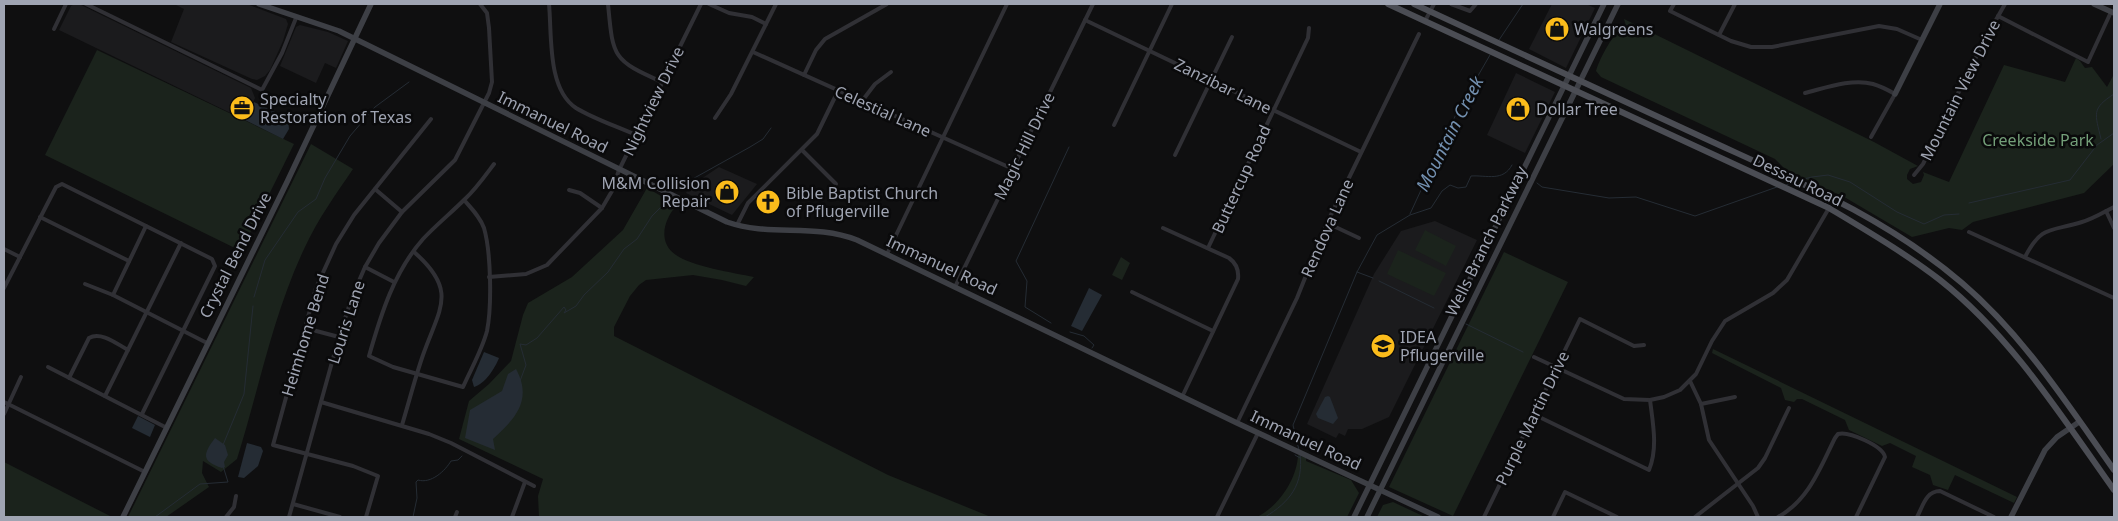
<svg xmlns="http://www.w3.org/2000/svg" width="2118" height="521" font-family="'Noto Sans',sans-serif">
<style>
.built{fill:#1b1b1d}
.green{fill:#1b231c}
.water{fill:#252c34}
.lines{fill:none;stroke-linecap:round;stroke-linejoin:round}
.stream{stroke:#252c34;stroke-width:1}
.street{stroke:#303035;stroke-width:4}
.secondary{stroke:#3d3f45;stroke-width:5.5}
.primary{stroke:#4b4d54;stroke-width:6}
.labels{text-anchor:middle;stroke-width:5;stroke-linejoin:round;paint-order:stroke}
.poi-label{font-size:16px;fill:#9fa4b2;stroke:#0a0a0b;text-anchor:start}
.street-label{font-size:16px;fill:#9fa4b2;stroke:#0a0a0b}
.park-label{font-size:16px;fill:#749f79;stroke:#0a0a0b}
.water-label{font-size:18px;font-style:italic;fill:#7390b0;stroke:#0a0a0b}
</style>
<rect width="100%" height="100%" fill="#0f0f10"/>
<!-- built -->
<g class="built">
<polygon points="75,4 79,4 251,88 255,98 245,120 59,30 71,6"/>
<polygon points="174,4 247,4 286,19 288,24 283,41 270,70 265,76 257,80 252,79 171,42 184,9"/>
<polygon points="1552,4 1586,4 1595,8 1566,68 1529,49"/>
<polygon points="300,25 328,32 348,41 336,68 325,63 316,83 280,66 296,27"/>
<polygon points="1516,73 1555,92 1525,153 1487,135"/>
<polygon points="719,167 757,184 732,215 686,193 689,187"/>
<polygon points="1435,221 1477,240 1389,417 1362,429 1348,429 1345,436 1339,433 1336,438 1307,424 1374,274 1401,231"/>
</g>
<!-- green -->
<g class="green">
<path d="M 1624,19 L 1874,142 L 1918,166 L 1910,169 L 1907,175 L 1907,179 L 1913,184 L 1921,182 L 1924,175 L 1923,172 L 1949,182 L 2004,65 L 2065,82 L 2076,58 L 2080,61 L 2085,68 L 2092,67 L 2107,87 L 2114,74 L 2114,164 L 2084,193 L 1973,222 L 1962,230 L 1949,228 L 1912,237 L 1846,198 L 1786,170 L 1775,159 L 1601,77 L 1596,71 C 1600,58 1613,32 1626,26 Z"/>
<polygon points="97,50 294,144 241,251 45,155"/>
<path d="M 311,144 L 353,169 C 336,194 318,219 305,247 C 273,314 259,389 237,459 L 221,472 L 203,461 L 202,473 L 209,487 L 166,517 L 128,517 Z"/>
<path d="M 647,188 L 677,205 C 664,219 657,242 676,255 C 691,266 734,273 754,277 L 746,286 L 722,280 L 693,275 L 646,280 L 639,285 L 630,296 L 614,327 L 614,336 L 888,475 L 991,517 L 539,517 L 538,496 L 543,479 L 459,439 L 469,401 L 489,384 L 511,361 L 523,315 L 528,303 L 572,277 L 623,230 Z"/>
<polygon points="1425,230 1456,246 1446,266 1415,250"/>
<polygon points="1398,250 1446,273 1434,296 1387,274"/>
<polygon points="1504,252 1568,282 1453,516 1389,487"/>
<polygon points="1121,257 1130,263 1122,280 1112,275"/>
<polygon points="1713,349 2017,497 2014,503 1955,475 1948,490 1933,485 1930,475 1912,467 1916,456 1890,443 1882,446 1849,430 1845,420 1802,399 1797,399 1794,402 1785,400 1781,388 1712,353"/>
<path d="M 1298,455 L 1306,458 L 1306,461 L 1351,480 L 1359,493 L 1347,517 L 1257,517 C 1279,506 1297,479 1298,455 Z"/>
<polygon points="4,462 112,517 4,517"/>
<polygon points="1393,502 1425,517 1377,517 1383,505"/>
</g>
<!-- water -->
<g class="water">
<polygon points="254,102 288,118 289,129 283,139 245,120"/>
<polygon points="1089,288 1102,295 1082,331 1071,326"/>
<path d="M 484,352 L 499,358 C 495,368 485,384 474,387 L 472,380 Z"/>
<path d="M 516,369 C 533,400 515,419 493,439 L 495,450 L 465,438 L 470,410 L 502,391 L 508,374 Z"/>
<polygon points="1328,396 1330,397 1338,418 1333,424 1318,418 1316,414 1325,397"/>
<polygon points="138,416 155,425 150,437 132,428"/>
<path d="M 215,438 L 225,445 L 228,455 L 224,462 L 225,467 L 222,468 C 201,461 203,454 215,438 Z"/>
<polygon points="247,443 261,447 263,451 258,466 244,478 238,477"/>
</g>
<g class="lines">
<!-- stream -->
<g class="stream">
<polyline points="1499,40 1523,4"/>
<path d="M 2101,139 C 2095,113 2091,109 2114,94"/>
<polyline points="1800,180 1812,177 1828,175 1850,182 1897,212 1924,224 1944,215 1959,214"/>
<polyline points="1537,183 1542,187 1609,198 1636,197 1695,216 1777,187"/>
<polyline points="1786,185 1794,182"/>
<polyline points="671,191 750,147 763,139 771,128"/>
<polyline points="1969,203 2070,180 2097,145 2114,133"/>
<polyline points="1410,214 1457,112 1490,55"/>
<polyline points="1357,272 1373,278"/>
<polyline points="1379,281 1434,308"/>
<polyline points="254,297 265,260 298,212 316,199 325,178 350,136 375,107 409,82"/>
<polyline points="1051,323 1025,307 1027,281 1016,261 1069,147"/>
<polyline points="1466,324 1523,352"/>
<polyline points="1070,332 1084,336 1094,345 1092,348"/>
<polyline points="520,381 526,365 520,344 526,345 537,338 564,307 566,310 564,313 576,306 584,295 608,272 624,249 637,239 652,216 664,204 667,196"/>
<polyline points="223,445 244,394 253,306"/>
<path d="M 1299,450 L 1293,425 L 1357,272 L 1377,235 L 1410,215 L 1431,208 L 1442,191 L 1450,185 L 1458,188 L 1466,187 L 1471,176 C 1487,175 1503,182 1512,165"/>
<polyline points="1295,455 1300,458"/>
<polyline points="155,517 200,484 228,482 223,466"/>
<polyline points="401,517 407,517"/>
<path d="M 413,517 L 417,498 L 416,482 L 418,480 C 431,484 445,471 451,461 L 458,460 L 462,456"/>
<path d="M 1265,517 C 1290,502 1304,484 1300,454"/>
</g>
<!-- street -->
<g class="street">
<polyline points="86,4 262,90 282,53 296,18"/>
<path d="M 549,4 C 552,35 547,89 576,108 C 594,119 616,126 636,135"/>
<path d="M 608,4 C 613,57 612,60 662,82"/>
<polyline points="709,4 729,13 752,17 766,24"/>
<polyline points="1451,4 1470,11 1476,4"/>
<polyline points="1674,4 1670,11 1731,41 1751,47 1772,47 1879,26 1897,29 1922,40"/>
<polyline points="1998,16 2088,62 2111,12"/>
<polyline points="1085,20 1361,152"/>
<polyline points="1425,21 1434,4"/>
<polyline points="54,29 66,4"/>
<polyline points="1719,35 1735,4"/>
<polyline points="753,52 1013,169"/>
<polyline points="804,75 816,50 825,39 887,4"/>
<path d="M 1805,93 C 1825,88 1852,78 1873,84 C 1880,86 1888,90 1895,94 L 1871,137"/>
<polyline points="862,101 875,84 891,72"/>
<polyline points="715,118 731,94 776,4"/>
<polyline points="1114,125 1172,4"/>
<polyline points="802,150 836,184"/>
<polyline points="1175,155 1232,37"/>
<polyline points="1914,175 1923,164 1984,41 2005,4"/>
<polyline points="375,189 402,212"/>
<polyline points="569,190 580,193 602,208"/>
<path d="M 464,200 C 472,209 480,217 484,228 C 491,252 492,306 487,331 C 482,350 471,369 463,387 L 393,367 L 369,356 C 381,314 394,272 423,239 C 436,225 451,213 465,199 C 476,189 485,176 494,164"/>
<polyline points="2106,211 2114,228"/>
<polyline points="40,217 129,261"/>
<polyline points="1327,223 1359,238"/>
<polyline points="737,225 748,203 817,134 838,91"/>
<path d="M 1163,228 L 1229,258 C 1236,263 1239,270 1238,279 L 1182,397"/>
<polyline points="1969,232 2114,298"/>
<polyline points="1208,248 1308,38 1309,28"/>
<polyline points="4,249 20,257"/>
<polyline points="887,254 1007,4"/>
<path d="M 2025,257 C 2042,224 2051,232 2082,222 C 2093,219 2104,212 2114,207"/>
<polyline points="365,267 394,282"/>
<polyline points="489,277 526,274 547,265 602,208 612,191 619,170 701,4"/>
<polyline points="85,284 113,295 207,343"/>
<polyline points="955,287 1093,4"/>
<polyline points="4,288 56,187 62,184 212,259 215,266 142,414"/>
<polyline points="1132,292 1213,331"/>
<polyline points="113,295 146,226"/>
<polyline points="305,328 339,337"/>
<polyline points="1534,357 1624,399 1650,400 1664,397 1680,390 1696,374 1712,341 1725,321 1773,293 1787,280 1829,208"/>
<polyline points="48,367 167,428"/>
<path d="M 69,378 L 89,338 C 101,331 117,344 128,350"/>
<polyline points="1690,381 1701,404 1709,440 1753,506 1758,517"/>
<polyline points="105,396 181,243"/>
<polyline points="4,402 145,472"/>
<polyline points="321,402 429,434 451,443 534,486"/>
<polyline points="1701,404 1735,397"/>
<polyline points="4,414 21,377"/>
<path d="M 1533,414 L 1649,470 C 1658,448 1653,424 1650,400"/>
<polyline points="1237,423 1297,298 1327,223 1419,34"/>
<path d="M 402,425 C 409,402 415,378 423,355 C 439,309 459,291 414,252"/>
<polyline points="293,504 340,517"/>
<polyline points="226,517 234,507 236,496"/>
<polyline points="289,517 339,337 352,297 365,267 379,243 402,212 455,160 489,93 492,82 489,28 487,13 480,4"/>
<polyline points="366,517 378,476 353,466 273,445 316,288 336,244 354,215 431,119"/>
<polyline points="455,517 457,512"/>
<polyline points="512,517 525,482"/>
<polyline points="1217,517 1258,433"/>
<polyline points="1484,517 1580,319 1634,346 1644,345"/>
<polyline points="1553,517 1565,492 1617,517"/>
<polyline points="1695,517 1758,468 1765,458 1789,408"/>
<path d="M 1778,517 C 1809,500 1820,468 1835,438 L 1838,434 C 1849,431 1883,446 1885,457 L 1856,517"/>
<path d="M 1917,517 C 1923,506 1926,491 1940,491 L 1994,517"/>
</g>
<!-- secondary -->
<g class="secondary">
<path d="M 259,4 L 339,31 L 727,222 C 770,237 814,223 857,240 L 1237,423 L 1438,517"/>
<polyline points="2094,4 2114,13"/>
<polyline points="1895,94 1940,4"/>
<polyline points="123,517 287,182 371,4"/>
<polyline points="1354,517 1604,4"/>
<polyline points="1367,517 1618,4"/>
<polyline points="2011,517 2045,450 2057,437 2079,422"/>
</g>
<!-- primary -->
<g class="primary">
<path d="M 1388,4 L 1829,208 C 1867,231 1905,253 1940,280 C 2011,336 2062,417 2114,490"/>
<path d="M 1414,4 C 1510,49 1607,93 1704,138 C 1795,180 1885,217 1962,283 C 2023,335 2068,405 2114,470"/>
</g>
</g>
<!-- icons -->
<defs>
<symbol id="shop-disc" viewBox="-11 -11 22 22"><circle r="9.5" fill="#fbbc1b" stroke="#0a0a0b"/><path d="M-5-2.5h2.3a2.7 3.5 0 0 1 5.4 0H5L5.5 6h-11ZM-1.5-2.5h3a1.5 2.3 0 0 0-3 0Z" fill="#111"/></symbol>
<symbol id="office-disc" viewBox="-11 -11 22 22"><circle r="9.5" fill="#fbbc1b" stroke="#0a0a0b"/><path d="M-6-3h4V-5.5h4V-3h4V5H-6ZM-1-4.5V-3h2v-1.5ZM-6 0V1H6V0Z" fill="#111"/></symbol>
<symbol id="church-disc" viewBox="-11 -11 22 22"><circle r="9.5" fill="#fbbc1b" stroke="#0a0a0b"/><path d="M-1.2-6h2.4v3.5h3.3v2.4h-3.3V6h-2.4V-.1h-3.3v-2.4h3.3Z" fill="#111"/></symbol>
<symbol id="school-disc" viewBox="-11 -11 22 22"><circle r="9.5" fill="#fbbc1b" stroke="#0a0a0b"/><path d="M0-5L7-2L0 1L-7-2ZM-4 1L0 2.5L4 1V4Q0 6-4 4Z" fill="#111"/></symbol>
</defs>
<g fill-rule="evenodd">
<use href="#shop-disc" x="1543" y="15" width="28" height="28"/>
<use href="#office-disc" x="228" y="94" width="28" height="28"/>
<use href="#shop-disc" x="1504" y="95" width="28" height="28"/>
<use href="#shop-disc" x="713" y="178" width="28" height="28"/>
<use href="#church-disc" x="754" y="188" width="28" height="28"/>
<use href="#school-disc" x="1369" y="332" width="28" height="28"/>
</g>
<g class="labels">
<!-- poi labels -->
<g class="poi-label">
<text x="1574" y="35">Walgreens</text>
<text x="260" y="105">Specialty<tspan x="260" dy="18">Restoration of Texas</tspan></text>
<text x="1536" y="115">Dollar Tree</text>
<text x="710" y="189" text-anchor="end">M&amp;M Collision<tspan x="710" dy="18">Repair</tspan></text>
<text x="786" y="199">Bible Baptist Church<tspan x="786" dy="18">of Pflugerville</tspan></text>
<text x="1400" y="343">IDEA<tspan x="1400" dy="18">Pflugerville</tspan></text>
</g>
<!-- street labels -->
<g class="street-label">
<text transform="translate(1223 86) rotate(26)" y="6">Zanzibar Lane</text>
<text transform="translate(1960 90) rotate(-63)" y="6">Mountain View Drive</text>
<text transform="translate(653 101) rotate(-64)" y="6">Nightview Drive</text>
<text transform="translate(883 111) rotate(24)" y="6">Celestial Lane</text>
<text transform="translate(553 122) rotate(26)" y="6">Immanuel Road</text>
<text transform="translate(1024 146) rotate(-64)" y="6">Magic Hill Drive</text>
<text transform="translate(1241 179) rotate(-65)" y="6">Buttercup Road</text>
<text transform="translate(1798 180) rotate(26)" y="6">Dessau Road</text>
<text transform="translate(1327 228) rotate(-66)" y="6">Rendova Lane</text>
<text transform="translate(1486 241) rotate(-64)" y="6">Wells Branch Parkway</text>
<text transform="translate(235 255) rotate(-63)" y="6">Crystal Bend Drive</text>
<text transform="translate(942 265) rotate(25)" y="6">Immanuel Road</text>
<text transform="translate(346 322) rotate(-72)" y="6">Louris Lane</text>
<text transform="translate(305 335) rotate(-73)" y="6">Heimhome Bend</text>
<text transform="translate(1532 418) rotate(-64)" y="6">Purple Martin Drive</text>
<text transform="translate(1306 440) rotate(25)" y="6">Immanuel Road</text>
</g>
<!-- park labels -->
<g class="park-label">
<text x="2038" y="146">Creekside Park</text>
</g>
<!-- water labels -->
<g class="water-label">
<text transform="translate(1450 134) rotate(-63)" y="6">Mountain Creek</text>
</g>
</g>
<!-- border -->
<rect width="2118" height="521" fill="none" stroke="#9fa4b2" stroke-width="10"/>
</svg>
